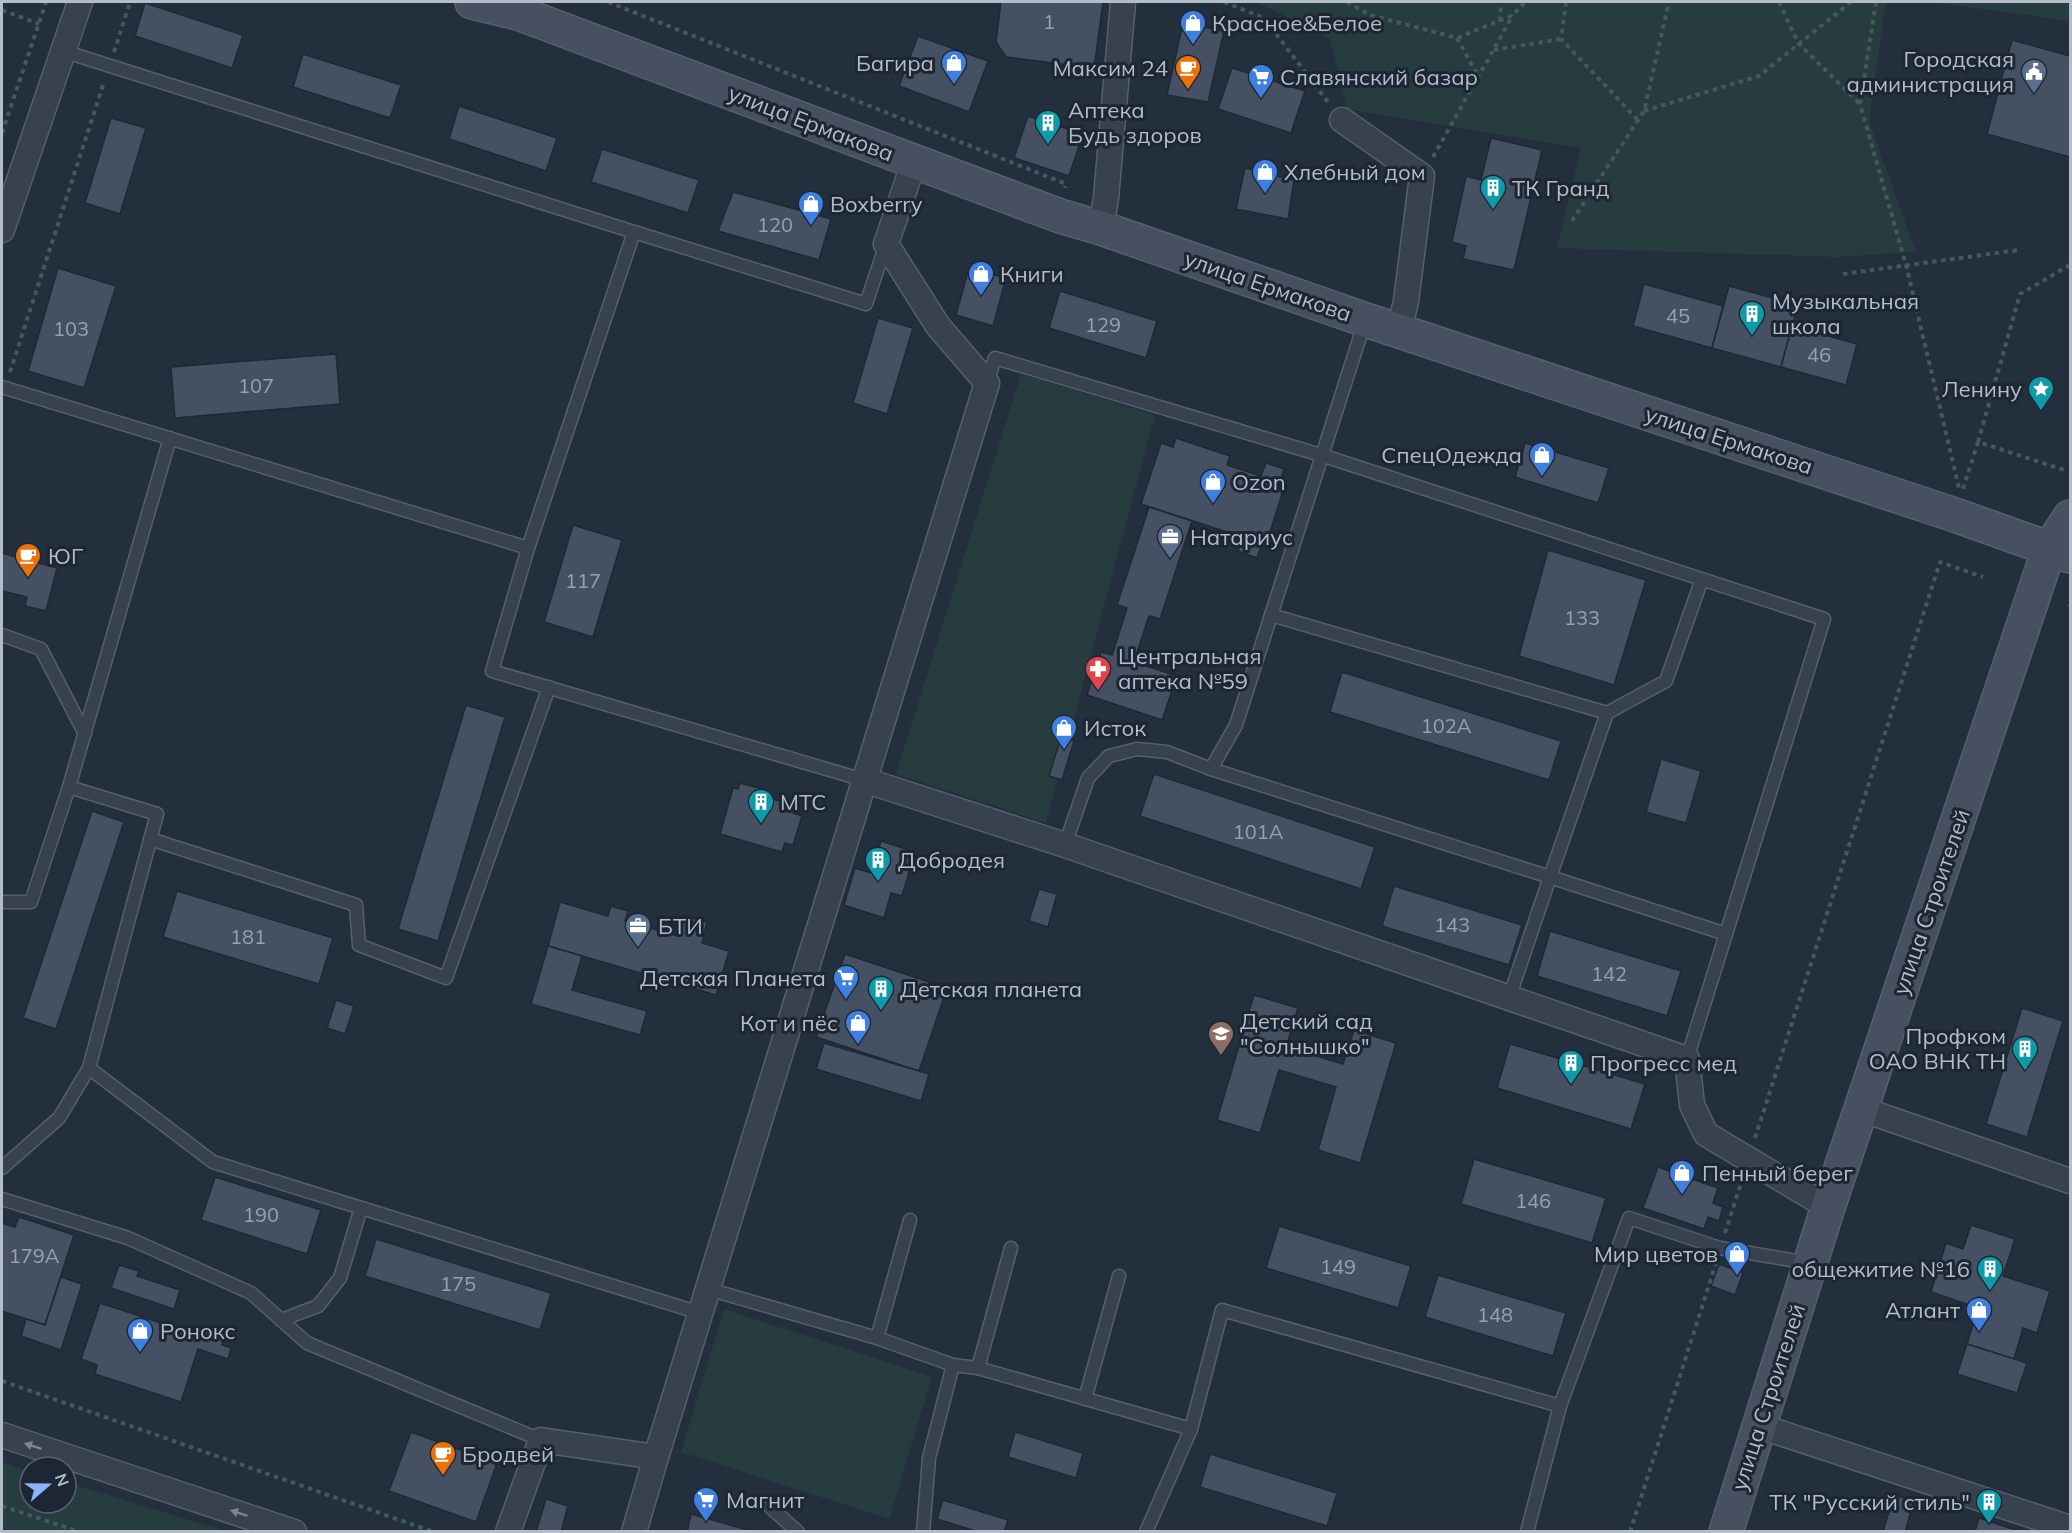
<svg xmlns="http://www.w3.org/2000/svg" width="2072" height="1533" font-family="Mulish,sans-serif">
<style>
.green{fill:#263c3f}
.building{fill:#455162;stroke:#1f2835;stroke-width:1.5}
.lines{fill:none;stroke-linecap:round;stroke-linejoin:round}
.lane-casing{stroke:#565f6c;stroke-width:15}
.street-casing{stroke:#565f6c;stroke-width:27}
.secondary-casing{stroke:#565f6c;stroke-width:36}
.path{stroke:#44595c;stroke-width:4;stroke-dasharray:4.5 4.5;stroke-linecap:butt}
.lane{stroke:#38414e;stroke-width:12}
.street{stroke:#38414e;stroke-width:24}
.secondary{stroke:#465061;stroke-width:33}
.oneway{fill:#7c8592}
.labels{text-anchor:middle;stroke-width:6;stroke-linejoin:round;paint-order:stroke}
.number-label{font-size:20px;fill:#98a1af}
.poi-label{font-size:22px;fill:#b4bcc9;stroke:#1d2633;text-anchor:start}
.street-label{font-size:22px;fill:#b4bcc9;stroke:#1d2633}
</style>
<rect width="100%" height="100%" fill="#242f3e"/>
<!-- green -->
<g class="green">
<polygon points="1257,2 1886,2 1869,121 1916,252 1837,257 1557,248 1581,148 1347,109 1330,39"/>
<polygon points="1930,2 2070,2 2070,21"/>
<polygon points="1021,374 1155,415 1046,823 896,774"/>
<polygon points="724,1309 932,1377 889,1519 681,1452"/>
<polygon points="2,1462 30,1471 30,1503 66,1503 66,1482 225,1531 2,1531"/>
</g>
<!-- building -->
<g class="building">
<polygon points="1001,2 1103,2 1094,68 1006,57 996,42"/>
<polygon points="145,3 243,35 232,68 135,36"/>
<polygon points="1183,23 1224,31 1208,102 1167,95"/>
<polygon points="918,36 988,61 969,112 899,86"/>
<polygon points="2012,40 2070,56 2070,157 1987,134"/>
<polygon points="303,54 401,85 390,118 293,87"/>
<polygon points="1232,68 1305,91 1291,133 1218,109"/>
<polygon points="459,106 557,138 546,171 449,139"/>
<polygon points="1028,116 1083,134 1069,176 1014,158"/>
<polygon points="111,118 146,128 120,214 85,203"/>
<polygon points="1491,138 1542,150 1514,270 1463,259 1466,246 1452,242 1466,176 1481,180"/>
<polygon points="602,149 699,180 688,213 591,182"/>
<polygon points="1245,168 1294,180 1288,219 1236,209"/>
<polygon points="733,192 831,219 819,260 718,231"/>
<polygon points="58,268 116,286 84,388 28,371"/>
<polygon points="969,268 1006,278 993,326 956,315"/>
<polygon points="1644,284 1723,306 1712,348 1633,326"/>
<polygon points="1729,286 1798,305 1781,367 1712,348"/>
<polygon points="1060,291 1157,321 1146,358 1049,328"/>
<polygon points="878,318 913,328 887,414 853,403"/>
<polygon points="1792,326 1857,344 1846,385 1781,367"/>
<polygon points="336,354 340,404 175,418 171,367"/>
<polygon points="1176,438 1230,456 1227,465 1261,476 1266,463 1284,469 1280,482 1285,484 1266,545 1262,543 1257,558 1238,551 1242,537 1141,504 1161,443 1173,447"/>
<polygon points="1525,443 1609,468 1598,503 1515,477"/>
<polygon points="1149,507 1192,521 1160,619 1149,616 1134,662 1177,676 1162,720 1087,695 1101,652 1112,655 1127,608 1117,605"/>
<polygon points="573,525 622,540 593,637 544,622"/>
<polygon points="1548,550 1646,580 1614,685 1519,656"/>
<polygon points="2,553 57,568 46,611 25,606 27,597 2,591"/>
<polygon points="1342,672 1561,741 1549,780 1330,712"/>
<polygon points="466,705 505,717 438,941 398,929"/>
<polygon points="1061,737 1074,741 1062,780 1049,776"/>
<polygon points="1661,759 1701,771 1686,823 1646,812"/>
<polygon points="1154,774 1375,847 1361,889 1140,816"/>
<polygon points="740,783 759,788 757,795 795,805 793,813 802,816 793,845 785,843 782,852 720,834 733,788 738,789"/>
<polygon points="92,811 124,822 56,1029 23,1018"/>
<polygon points="881,841 915,852 902,896 891,893 884,918 844,905 855,868 871,873"/>
<polygon points="1394,886 1522,925 1509,965 1382,926"/>
<polygon points="1039,889 1057,894 1048,927 1029,921"/>
<polygon points="177,891 333,938 319,984 163,937"/>
<polygon points="560,902 608,916 611,906 628,911 625,921 678,936 684,916 707,922 702,943 729,951 716,995 548,946"/>
<polygon points="1550,931 1681,971 1667,1016 1537,976"/>
<polygon points="548,946 582,956 572,990 647,1011 640,1035 531,1004"/>
<polygon points="845,954 947,988 919,1071 816,1037"/>
<polygon points="1254,995 1298,1008 1286,1047 1343,1064 1354,1030 1396,1043 1360,1163 1318,1150 1336,1087 1279,1070 1260,1133 1217,1120"/>
<polygon points="336,1000 354,1006 345,1034 327,1028"/>
<polygon points="2022,1008 2063,1021 2027,1137 1986,1124"/>
<polygon points="824,1043 929,1074 921,1101 816,1069"/>
<polygon points="1510,1044 1645,1084 1631,1129 1497,1088"/>
<polygon points="1474,1159 1606,1198 1592,1243 1461,1204"/>
<polygon points="1658,1167 1718,1188 1713,1203 1723,1207 1719,1221 1708,1217 1704,1229 1643,1208"/>
<polygon points="215,1177 321,1210 307,1254 201,1220"/>
<polygon points="19,1217 74,1235 45,1325 2,1311 2,1223 15,1227"/>
<polygon points="1971,1225 2015,1239 2003,1276 2050,1291 2037,1333 2023,1328 2014,1359 1967,1344 1978,1308 1931,1292 1946,1243 1963,1249"/>
<polygon points="1279,1226 1411,1266 1398,1308 1266,1268"/>
<polygon points="376,1239 551,1293 540,1330 365,1276"/>
<polygon points="1719,1264 1743,1273 1735,1295 1711,1286"/>
<polygon points="119,1265 139,1271 137,1276 180,1290 174,1309 111,1288"/>
<polygon points="1438,1275 1566,1313 1553,1356 1425,1317"/>
<polygon points="61,1277 82,1284 61,1350 21,1336 26,1319 45,1325"/>
<polygon points="100,1303 198,1335 201,1326 225,1334 222,1345 231,1348 228,1359 198,1349 181,1402 95,1374 97,1365 81,1359"/>
<polygon points="1967,1344 2027,1363 2017,1393 1957,1374"/>
<polygon points="411,1432 497,1463 476,1522 389,1491"/>
<polygon points="1015,1432 1083,1453 1076,1478 1008,1457"/>
<polygon points="1210,1454 1337,1493 1327,1526 1200,1487"/>
<polygon points="1894,1495 1914,1501 1905,1532 1883,1532"/>
<polygon points="546,1499 568,1506 561,1532 536,1532"/>
<polygon points="943,1500 1008,1520 1004,1532 979,1532 937,1519"/>
<polygon points="691,1514 755,1532 687,1532"/>
<polygon points="1979,1518 2022,1532 1975,1532"/>
</g>
<g class="lines">
<defs>
<g id="lane">
<polyline points="63,51 634,232 866,304 886,244"/>
<polyline points="987,383 995,358 1321,455 1824,619 1726,934"/>
<polyline points="2,387 528,548 634,232"/>
<polyline points="528,548 492,671 864,780"/>
<polyline points="1271,615 1607,713 1550,877 1726,934 1687,1059"/>
<polyline points="2,635 41,649 85,734"/>
<polyline points="1607,713 1666,681 1702,579"/>
<polyline points="1211,769 1550,877 1509,998"/>
<polyline points="150,839 356,905 359,945 446,978 549,687"/>
<polyline points="1065,845 1088,778 1109,756 1137,749 1167,752 1211,769 1236,725 1365,321"/>
<polyline points="2,902 31,902 69,787"/>
<polyline points="89,1068 213,1162 700,1313"/>
<polyline points="2,1168 59,1118 89,1068 157,814 69,787 170,438"/>
<polyline points="2,1199 128,1238 251,1293 307,1343 541,1440"/>
<polyline points="708,1289 877,1338 953,1365 978,1368 1191,1429 1222,1310 1560,1406 1629,1218 1720,1248 1809,1263"/>
<polyline points="281,1320 318,1306 340,1278 361,1208"/>
<polyline points="877,1338 910,1220"/>
<polyline points="978,1368 1011,1248"/>
<polyline points="1085,1399 1119,1276"/>
<polyline points="770,1507 798,1532"/>
<polyline points="923,1532 929,1458 953,1365"/>
<polyline points="1146,1532 1191,1429"/>
<polyline points="1527,1532 1560,1406"/>
</g>
<g id="street">
<polyline points="1342,120 1422,176 1406,301 1399,331"/>
<polyline points="1101,228 1106,198 1123,2"/>
<polyline points="2,230 80,2"/>
<polyline points="864,780 1065,845 1687,1059 1692,1105 1706,1134 1828,1207"/>
<polyline points="1861,1109 2070,1181"/>
<polyline points="1759,1426 2070,1528"/>
<polyline points="2,1435 294,1532"/>
<polyline points="508,1532 541,1440 656,1457 987,383 938,326 886,244 914,162"/>
<polyline points="634,1532 656,1457"/>
</g>
<g id="secondary">
<polyline points="472,2 518,13 1060,216 1101,228 1366,320 1955,515 2070,556"/>
<polyline points="1726,1532 1828,1207 2049,549 2070,517"/>
</g>
</defs>
<!-- lane casing -->
<use href="#lane" class="lane-casing"/>
<!-- street casing -->
<use href="#street" class="street-casing"/>
<!-- secondary casing -->
<use href="#secondary" class="secondary-casing"/>
<!-- path -->
<g class="path">
<polyline points="608,2 1066,184 1065,188"/>
<polyline points="1224,2 1264,18 1328,102"/>
<polyline points="1347,2 1370,15 1457,38 1513,15 1525,2"/>
<polyline points="1566,2 1561,39 1638,120"/>
<polyline points="1779,2 1798,43 1860,104"/>
<polyline points="1876,2 1860,104 1906,265 1959,488"/>
<polyline points="2,10 39,24"/>
<polyline points="1500,21 1501,2"/>
<polyline points="1457,38 1478,76"/>
<polyline points="1494,50 1561,39"/>
<polyline points="114,52 130,2"/>
<polyline points="1644,111 1759,76 1851,2"/>
<polyline points="2,133 46,2"/>
<polyline points="1433,157 1513,15"/>
<polyline points="1572,221 1644,111 1669,2"/>
<polyline points="1843,274 2019,250"/>
<polyline points="10,372 104,82"/>
<polyline points="1978,442 2020,294 2070,265"/>
<polyline points="1963,489 1978,442 2064,470"/>
<polyline points="2069,604 2070,605"/>
<polyline points="1755,1138 1940,562 1983,577"/>
<polyline points="1725,1233 1742,1180"/>
<polyline points="2,1381 434,1532"/>
<polyline points="2,1506 80,1532"/>
<polyline points="1630,1532 1716,1263"/>
</g>
<!-- lane -->
<use href="#lane" class="lane"/>
<!-- street -->
<use href="#street" class="street"/>
<!-- secondary -->
<use href="#secondary" class="secondary"/>
</g>
<!-- one-way arrows -->
<defs><path id="oneway-solid" d="M-6-.8H1V-3.2L6.5 0L1 3.2V.8H-6Z" transform="scale(1.5)"/></defs>
<g class="oneway">
<use href="#oneway-solid" transform="translate(33 1446) rotate(-162)"/>
<use href="#oneway-solid" transform="translate(239 1513) rotate(-162)"/>
</g>
<!-- icons -->
<defs>
<symbol id="shop-pin" viewBox="-11 -11 22 30"><path d="M0 17L-7.5 6A9.5 9.5 0 1 1 7.5 6Z" fill="#3f7fe0" stroke="#1d2633"/><path d="M-5-2.5h2.3a2.7 3.5 0 0 1 5.4 0H5L5.5 6h-11ZM-1.5-2.5h3a1.5 2.3 0 0 0-3 0Z" fill="#fff"/></symbol>
<symbol id="cafe-pin" viewBox="-11 -11 22 30"><path d="M0 17L-7.5 6A9.5 9.5 0 1 1 7.5 6Z" fill="#e8710a" stroke="#1d2633"/><path d="M-5.5-4.5H6V0H3Q3 3.5 0 3.5H-2.5Q-5.5 3.5-5.5 0ZM3-3.2v2h1.7v-2ZM-6 4.5H4V6H-6Z" fill="#fff"/></symbol>
<symbol id="civic-pin" viewBox="-11 -11 22 30"><path d="M0 17L-7.5 6A9.5 9.5 0 1 1 7.5 6Z" fill="#5c6f8a" stroke="#1d2633"/><path d="M-.6-6.5H3V-4.5H.6V-3L4-1V1h2V6H-6V1h2V-1L-.6-3ZM-1.2 2.5V6h2.4V2.5Z" fill="#fff"/></symbol>
<symbol id="supermarket-pin" viewBox="-11 -11 22 30"><path d="M0 17L-7.5 6A9.5 9.5 0 1 1 7.5 6Z" fill="#3f7fe0" stroke="#1d2633"/><path d="M-6-5.5h2.5l.6 2H6L4.5 2H-2.5L-4.4-4H-6ZM-1.5 3.2a1.3 1.3 0 1 0 .1 0ZM3 3.2a1.3 1.3 0 1 0 .1 0Z" fill="#fff"/></symbol>
<symbol id="building-pin" viewBox="-11 -11 22 30"><path d="M0 17L-7.5 6A9.5 9.5 0 1 1 7.5 6Z" fill="#0f9aa8" stroke="#1d2633"/><path d="M-4-6H4V6H1V3H-1V6H-4ZM-2.5-4.3h1.7v1.8h-1.7ZM.8-4.3h1.7v1.8H.8ZM-2.5-1h1.7V.8h-1.7ZM.8-1h1.7V.8H.8Z" fill="#fff"/></symbol>
<symbol id="sight-pin" viewBox="-11 -11 22 30"><path d="M0 17L-7.5 6A9.5 9.5 0 1 1 7.5 6Z" fill="#0f9aa8" stroke="#1d2633"/><path d="M0-6L1.8-2.2L6-1.7L2.9 1.2L3.7 5.4L0 3.3L-3.7 5.4L-2.9 1.2L-6-1.7L-1.8-2.2Z" fill="#fff"/></symbol>
<symbol id="office-pin" viewBox="-11 -11 22 30"><path d="M0 17L-7.5 6A9.5 9.5 0 1 1 7.5 6Z" fill="#5c6f8a" stroke="#1d2633"/><path d="M-6-3h4V-5.5h4V-3h4V5H-6ZM-1-4.5V-3h2v-1.5ZM-6 0V1H6V0Z" fill="#fff"/></symbol>
<symbol id="pharmacy-pin" viewBox="-11 -11 22 30"><path d="M0 17L-7.5 6A9.5 9.5 0 1 1 7.5 6Z" fill="#e0444e" stroke="#1d2633"/><path d="M-2-6h4v4h4v4h-4v4h-4v-4h-4v-4h4Z" fill="#fff"/></symbol>
<symbol id="school-pin" viewBox="-11 -11 22 30"><path d="M0 17L-7.5 6A9.5 9.5 0 1 1 7.5 6Z" fill="#8d6e63" stroke="#1d2633"/><path d="M0-5L7-2L0 1L-7-2ZM-4 1L0 2.5L4 1V4Q0 6-4 4Z" fill="#fff"/></symbol>
</defs>
<g fill-rule="evenodd">
<use href="#shop-pin" x="1178" y="8" width="30" height="40"/>
<use href="#shop-pin" x="939" y="48" width="30" height="40"/>
<use href="#cafe-pin" x="1173" y="53" width="30" height="40"/>
<use href="#civic-pin" x="2019" y="57" width="30" height="40"/>
<use href="#supermarket-pin" x="1246" y="62" width="30" height="40"/>
<use href="#building-pin" x="1033" y="108" width="30" height="40"/>
<use href="#shop-pin" x="1250" y="157" width="30" height="40"/>
<use href="#building-pin" x="1478" y="173" width="30" height="40"/>
<use href="#shop-pin" x="796" y="189" width="30" height="40"/>
<use href="#shop-pin" x="966" y="259" width="30" height="40"/>
<use href="#building-pin" x="1737" y="299" width="30" height="40"/>
<use href="#sight-pin" x="2026" y="374" width="30" height="40"/>
<use href="#shop-pin" x="1527" y="440" width="30" height="40"/>
<use href="#shop-pin" x="1198" y="467" width="30" height="40"/>
<use href="#office-pin" x="1155" y="522" width="30" height="40"/>
<use href="#cafe-pin" x="13" y="541" width="30" height="40"/>
<use href="#pharmacy-pin" x="1083" y="654" width="30" height="40"/>
<use href="#shop-pin" x="1049" y="713" width="30" height="40"/>
<use href="#building-pin" x="746" y="787" width="30" height="40"/>
<use href="#building-pin" x="863" y="845" width="30" height="40"/>
<use href="#office-pin" x="623" y="911" width="30" height="40"/>
<use href="#supermarket-pin" x="831" y="963" width="30" height="40"/>
<use href="#building-pin" x="866" y="974" width="30" height="40"/>
<use href="#shop-pin" x="843" y="1008" width="30" height="40"/>
<use href="#school-pin" x="1206" y="1019" width="30" height="40"/>
<use href="#building-pin" x="2010" y="1034" width="30" height="40"/>
<use href="#building-pin" x="1556" y="1048" width="30" height="40"/>
<use href="#shop-pin" x="1667" y="1158" width="30" height="40"/>
<use href="#shop-pin" x="1722" y="1239" width="30" height="40"/>
<use href="#building-pin" x="1975" y="1254" width="30" height="40"/>
<use href="#shop-pin" x="1964" y="1295" width="30" height="40"/>
<use href="#shop-pin" x="125" y="1316" width="30" height="40"/>
<use href="#cafe-pin" x="428" y="1439" width="30" height="40"/>
<use href="#supermarket-pin" x="691" y="1485" width="30" height="40"/>
<use href="#building-pin" x="1974" y="1487" width="30" height="40"/>
</g>
<g class="labels">
<!-- number labels -->
<g class="number-label">
<text x="1049" y="29">1</text>
<text x="775" y="232">120</text>
<text x="1678" y="323">45</text>
<text x="1103" y="332">129</text>
<text x="71" y="336">103</text>
<text x="1819" y="362">46</text>
<text x="256" y="393">107</text>
<text x="583" y="588">117</text>
<text x="1582" y="625">133</text>
<text x="1446" y="733">102А</text>
<text x="1258" y="839">101А</text>
<text x="1452" y="932">143</text>
<text x="248" y="944">181</text>
<text x="1609" y="981">142</text>
<text x="1533" y="1208">146</text>
<text x="261" y="1222">190</text>
<text x="34" y="1263">179А</text>
<text x="1338" y="1274">149</text>
<text x="458" y="1291">175</text>
<text x="1495" y="1322">148</text>
</g>
<!-- poi labels -->
<g class="poi-label">
<text x="1212" y="31">Красное&amp;Белое</text>
<text x="2014" y="67" text-anchor="end">Городская<tspan x="2014" dy="25">администрация</tspan></text>
<text x="934" y="71" text-anchor="end">Багира</text>
<text x="1168" y="76" text-anchor="end">Максим 24</text>
<text x="1280" y="85">Славянский базар</text>
<text x="1068" y="118">Аптека<tspan x="1068" dy="25">Будь здоров</tspan></text>
<text x="1284" y="180">Хлебный дом</text>
<text x="1512" y="196">ТК Гранд</text>
<text x="830" y="212">Boxberry</text>
<text x="1000" y="282">Книги</text>
<text x="1772" y="309">Музыкальная<tspan x="1772" dy="25">школа</tspan></text>
<text x="2022" y="397" text-anchor="end">Ленину</text>
<text x="1522" y="463" text-anchor="end">СпецОдежда</text>
<text x="1232" y="490">Ozon</text>
<text x="1190" y="545">Натариус</text>
<text x="48" y="564">ЮГ</text>
<text x="1118" y="664">Центральная<tspan x="1118" dy="25">аптека №59</tspan></text>
<text x="1084" y="736">Исток</text>
<text x="780" y="810">МТС</text>
<text x="898" y="868">Добродея</text>
<text x="658" y="934">БТИ</text>
<text x="826" y="986" text-anchor="end">Детская Планета</text>
<text x="900" y="997">Детская планета</text>
<text x="1240" y="1029">Детский сад<tspan x="1240" dy="25">"Солнышко"</tspan></text>
<text x="838" y="1031" text-anchor="end">Кот и пёс</text>
<text x="2006" y="1044" text-anchor="end">Профком<tspan x="2006" dy="25">ОАО ВНК ТН</tspan></text>
<text x="1590" y="1071">Прогресс мед</text>
<text x="1702" y="1181">Пенный берег</text>
<text x="1718" y="1262" text-anchor="end">Мир цветов</text>
<text x="1970" y="1277" text-anchor="end">общежитие №16</text>
<text x="1960" y="1318" text-anchor="end">Атлант</text>
<text x="160" y="1339">Ронокс</text>
<text x="462" y="1462">Бродвей</text>
<text x="726" y="1508">Магнит</text>
<text x="1970" y="1510" text-anchor="end">ТК "Русский стиль"</text>
</g>
<!-- street labels -->
<g class="street-label">
<text transform="translate(811 123) rotate(21)" y="8">улица Ермакова</text>
<text transform="translate(1268 286) rotate(19)" y="8">улица Ермакова</text>
<text transform="translate(1729 440) rotate(18)" y="8">улица Ермакова</text>
<text transform="translate(1931 902) rotate(-71)" y="8">улица Строителей</text>
<text transform="translate(1768 1397) rotate(-72)" y="8">улица Строителей</text>
</g>
</g>
<!-- border -->
<rect width="2072" height="1533" fill="none" stroke="#b4bcc9" stroke-width="6"/>
<!-- north arrow -->
<g transform="translate(48 1485) rotate(70)"><circle r="28" fill="#1d2633" stroke="#59626f" stroke-width="1.5"/>
<path d="M0-4.5L10 22L0 15L-10 22Z" fill="#8ab4f8"/>
<text y="-9" font-size="16" font-weight="bold" text-anchor="middle" fill="#b4bcc9">N</text>
</g>
</svg>
